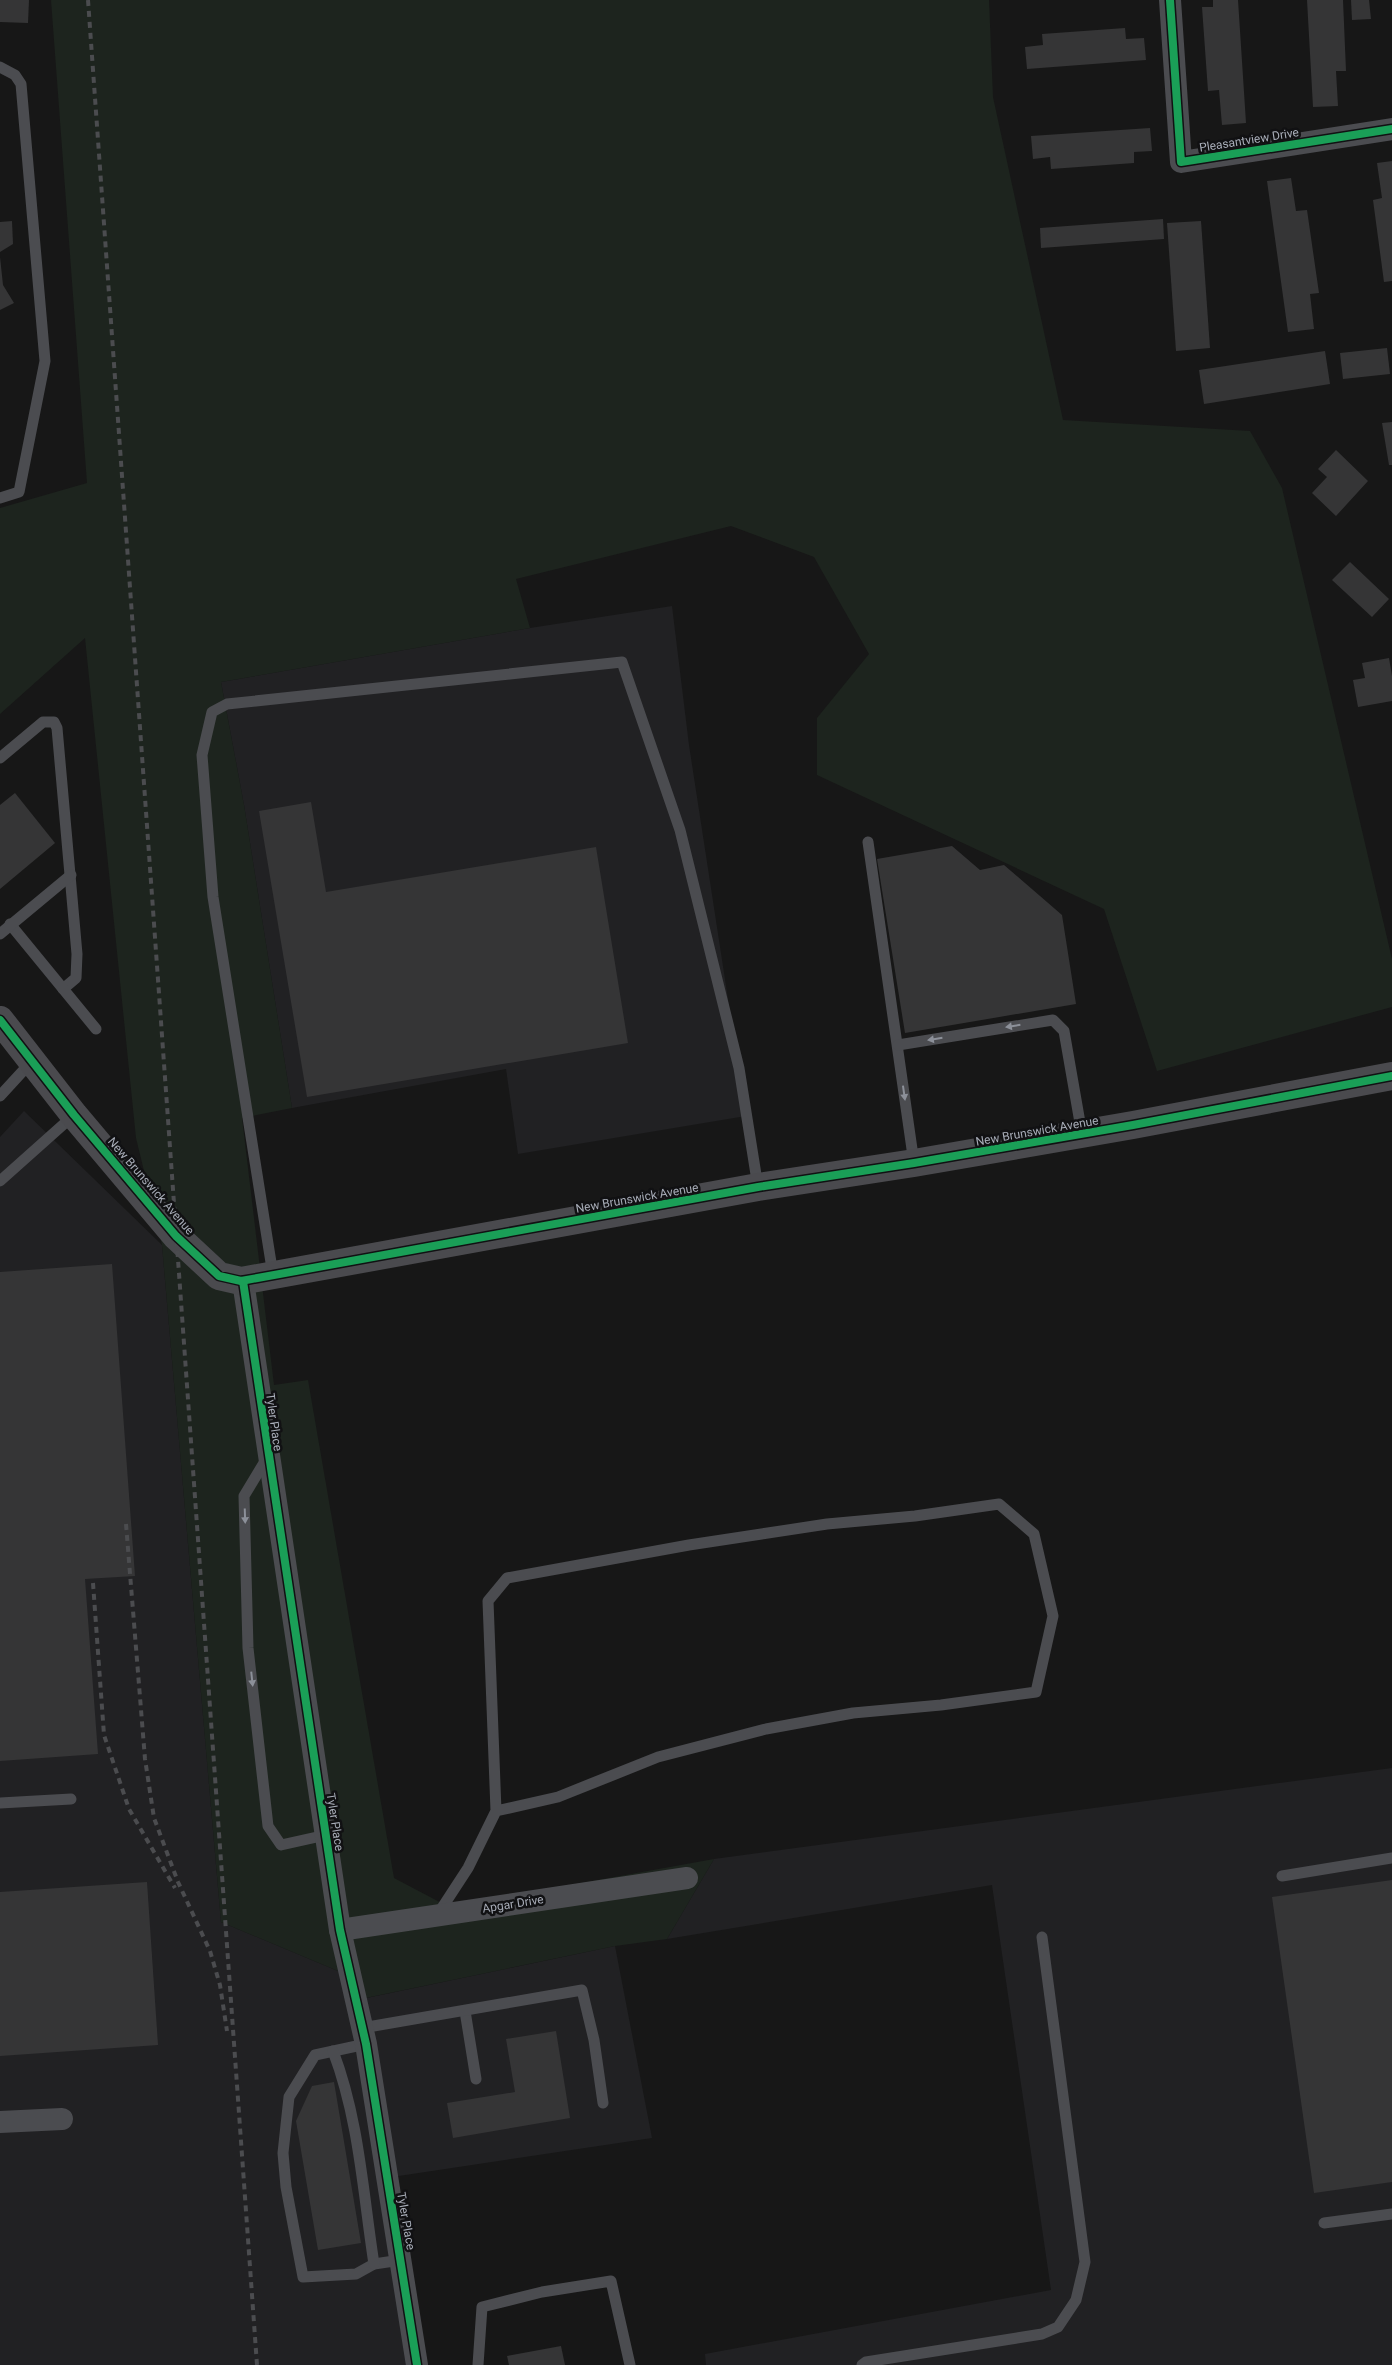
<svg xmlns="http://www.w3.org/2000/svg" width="1392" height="2365" font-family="Roboto,sans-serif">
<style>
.built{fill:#212123}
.green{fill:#1d241e}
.building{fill:#353536}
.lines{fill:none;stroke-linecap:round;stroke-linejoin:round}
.lane{stroke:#4b4c50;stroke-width:11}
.street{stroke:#4b4c50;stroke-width:22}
.secondary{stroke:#4a4a4e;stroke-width:28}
.rail{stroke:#4b4c4f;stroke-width:4;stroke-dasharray:6 5;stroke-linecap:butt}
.cycleway-casing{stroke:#111113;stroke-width:11}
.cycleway{stroke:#1a9f57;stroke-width:8}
.oneway{fill:#8c9099}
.labels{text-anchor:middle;stroke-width:5;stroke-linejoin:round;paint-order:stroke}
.street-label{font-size:12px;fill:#a8adb8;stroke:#111113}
</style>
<rect width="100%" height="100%" fill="#171717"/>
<!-- built -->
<g class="built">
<polygon points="672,606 689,745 746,1116 518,1154 506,1069 292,1108 244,805 221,682 530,628"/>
<polygon points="24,1111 162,1245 221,1922 350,1976 352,2001 615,1946 652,2138 392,2177 421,2365 0,2365 0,1137"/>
<polygon points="1392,1768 1392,2365 706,2365 705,2354 1051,2290 992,1885 667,1939 714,1859"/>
</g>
<!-- green -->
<polygon class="green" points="51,0 989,0 993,97 1063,420 1250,431 1282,488 1392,959 1392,1007 1157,1071 1104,909 817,775 817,718 869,654 814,557 731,526 516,579 530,628 221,682 244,805 292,1108 242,1118 274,1385 308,1380 394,1878 449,1907 714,1859 667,1939 615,1946 351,2001 350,1976 221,1922 162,1245 136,1138 85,638 0,714 0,508 87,483"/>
<!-- building -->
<g class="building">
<polygon points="0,0 29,0 28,23 0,22"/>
<polygon points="1213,0 1238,0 1246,123 1222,125 1219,90 1208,91 1202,7 1213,7"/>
<polygon points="1307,0 1343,0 1346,71 1336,71 1338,106 1313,107"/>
<polygon points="1351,0 1369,0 1371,19 1352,20"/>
<polygon points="1125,28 1126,39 1144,38 1146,60 1027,69 1025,47 1043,45 1042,34"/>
<polygon points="1150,128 1152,151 1134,152 1134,163 1051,169 1050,157 1033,159 1031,136"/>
<polygon points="1392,161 1392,281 1384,282 1373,200 1382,198 1377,163"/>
<polygon points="1291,178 1296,211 1307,210 1319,293 1310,294 1314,329 1288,332 1267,181"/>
<polygon points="1163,219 1164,239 1041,248 1040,228"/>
<polygon points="12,221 13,244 0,252 0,222"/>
<polygon points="1201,221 1210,348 1176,351 1167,223"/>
<polygon points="0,257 3,285 14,303 0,310"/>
<polygon points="1387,348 1390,374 1343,379 1340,353"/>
<polygon points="1325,351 1330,384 1204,404 1199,370"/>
<polygon points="1392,422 1392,465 1389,465 1382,423"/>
<polygon points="1336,450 1368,481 1336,516 1312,493 1327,477 1318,469"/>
<polygon points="1350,562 1389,599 1372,617 1332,580"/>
<polygon points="1389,658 1392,676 1392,701 1358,707 1353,680 1365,678 1362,663"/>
<polygon points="15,793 55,843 0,889 0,805"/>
<polygon points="311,802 326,892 596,847 628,1043 307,1097 259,811"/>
<polygon points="952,846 980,870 1004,865 1062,915 1076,1004 905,1033 877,859"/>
<polygon points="112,1264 135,1576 85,1579 98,1754 0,1761 0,1272"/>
<polygon points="1392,1880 1392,2182 1314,2193 1272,1897"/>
<polygon points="147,1882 158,2045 0,2056 0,1892"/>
<polygon points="556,2031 570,2118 453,2138 447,2103 515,2092 506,2039"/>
<polygon points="334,2082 361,2243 318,2250 296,2121 312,2086"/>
<polygon points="561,2346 565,2365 509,2365 507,2356"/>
</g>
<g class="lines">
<!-- lane -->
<g class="lane">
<polyline points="0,67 15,75 21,84 45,361 19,492 0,498"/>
<polyline points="0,758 43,722 54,722 57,728 77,954 76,978 63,989"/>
<polyline points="868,842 914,1163"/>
<polyline points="10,924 96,1029"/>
<polyline points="0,934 71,875"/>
<polyline points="898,1045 1053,1020 1064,1031 1082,1134"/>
<polyline points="0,1096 33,1060"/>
<polyline points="0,1181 74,1115"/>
<polyline points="273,1275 213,897 202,755 212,712 227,704 622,662 680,830 739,1068 758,1187"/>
<polyline points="267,1458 244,1496 248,1648 268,1826 281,1845 326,1835"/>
<polyline points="0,1803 71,1799"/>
<polyline points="1282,1876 1392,1858"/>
<polyline points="438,1914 468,1868 496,1811 558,1797 658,1757 766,1729 853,1713 941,1705 1036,1692 1053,1616 1034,1534 999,1504 915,1516 827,1524 689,1545 507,1578 488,1601 496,1811"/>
<polyline points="465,2011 476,2079"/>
<polyline points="362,2028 582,1990 594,2040 603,2103"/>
<polyline points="366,2044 315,2055 289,2097 283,2153 286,2187 303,2277 356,2274 374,2264 401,2260"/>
<path d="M 333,2051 C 359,2119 363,2193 374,2264"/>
<polyline points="1324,2223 1392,2214"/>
<polyline points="478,2365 482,2307 542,2292 611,2281 630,2365"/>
<polyline points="862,2365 866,2362 1042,2334 1058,2327 1076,2300 1085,2262 1042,1937"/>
</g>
<!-- street -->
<g class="street">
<polyline points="1170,0 1181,162 1392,129"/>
<polyline points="243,1281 340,1930 366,2044 417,2365"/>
<polyline points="340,1930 687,1878"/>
<polyline points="0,2122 62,2119"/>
</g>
<!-- secondary -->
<polyline class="secondary" points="0,1020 74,1115 176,1236 219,1276 241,1281 758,1187 914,1163 1133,1125 1392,1076"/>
<!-- rail -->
<g class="rail">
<polyline points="88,0 257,2365"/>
<polyline points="126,1524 145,1759 154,1818 178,1882 210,1951 220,1985 227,2031"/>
<polyline points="93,1583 104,1735 129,1809 175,1888"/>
</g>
<defs>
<g id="cycleway">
<polyline points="1170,0 1181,162 1392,129"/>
<polyline points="0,1020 74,1115 176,1236 219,1276 241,1281 758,1187 914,1163 1133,1125 1392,1076"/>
<polyline points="243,1281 340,1930 366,2044 417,2365"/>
</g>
</defs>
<!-- cycleway casing -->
<use href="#cycleway" class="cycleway-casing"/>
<!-- cycleway -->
<use href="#cycleway" class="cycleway"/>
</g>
<!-- one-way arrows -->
<defs><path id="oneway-solid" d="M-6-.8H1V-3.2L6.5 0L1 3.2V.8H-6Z" transform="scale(1.25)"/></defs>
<g class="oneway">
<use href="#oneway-solid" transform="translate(1013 1026) rotate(171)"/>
<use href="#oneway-solid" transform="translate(935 1039) rotate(171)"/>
<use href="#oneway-solid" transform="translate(904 1093) rotate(82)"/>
<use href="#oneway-solid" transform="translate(245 1516) rotate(88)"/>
<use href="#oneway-solid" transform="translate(252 1679) rotate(84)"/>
</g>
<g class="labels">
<!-- street labels -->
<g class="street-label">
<text transform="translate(1249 140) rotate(-9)" y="4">Pleasantview Drive</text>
<text transform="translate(1037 1131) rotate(-10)" y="4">New Brunswick Avenue</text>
<text transform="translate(151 1186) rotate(49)" y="4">New Brunswick Avenue</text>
<text transform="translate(637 1198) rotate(-10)" y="4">New Brunswick Avenue</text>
<text transform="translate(274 1422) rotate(82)" y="4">Tyler Place</text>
<text transform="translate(335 1822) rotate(81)" y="4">Tyler Place</text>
<text transform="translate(513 1904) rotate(-9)" y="4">Apgar Drive</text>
<text transform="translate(406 2221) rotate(80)" y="4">Tyler Place</text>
</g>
</g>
</svg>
